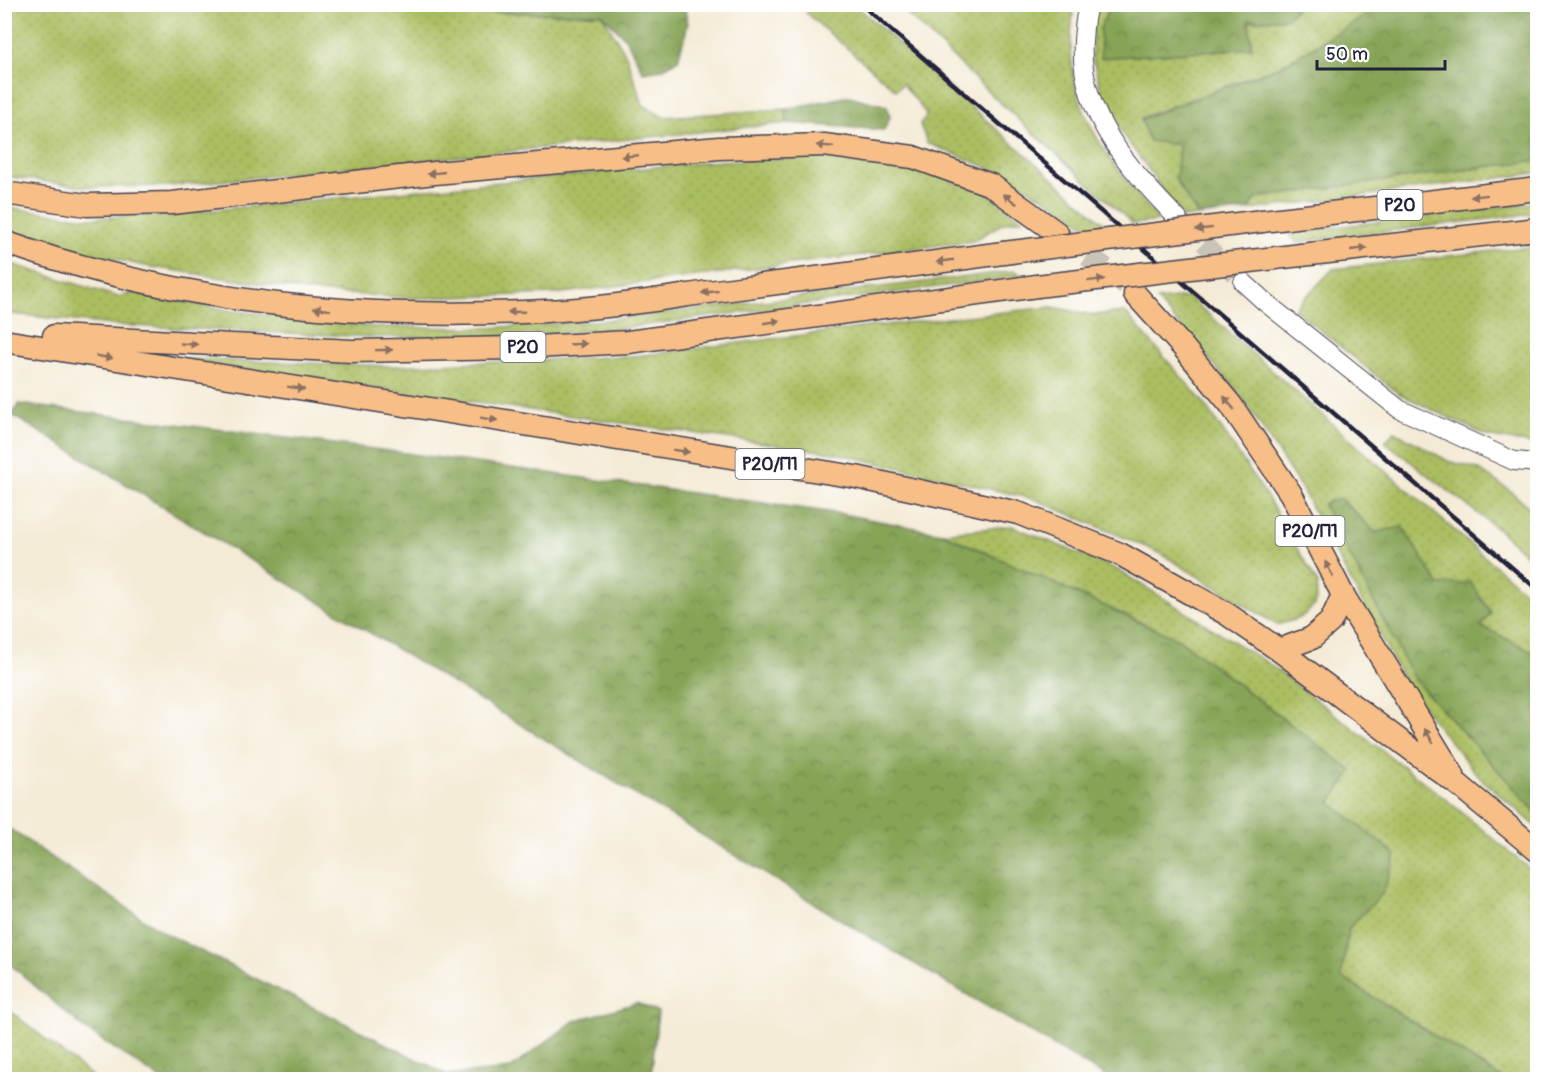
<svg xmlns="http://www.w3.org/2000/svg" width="1542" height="1084" font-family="Pangolin,sans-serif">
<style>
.grass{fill:url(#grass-dots);stroke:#66704e;stroke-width:1.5}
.forest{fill:url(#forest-crowns);stroke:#546349;stroke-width:1.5}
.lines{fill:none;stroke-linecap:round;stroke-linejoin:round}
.minor-tunnel{stroke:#cac3b7;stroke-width:18;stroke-dasharray:18 9;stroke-linecap:butt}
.major-tunnel{stroke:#cac3b7;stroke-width:22;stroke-dasharray:22 11;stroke-linecap:butt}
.minor-casing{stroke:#424052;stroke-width:20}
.major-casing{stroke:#424052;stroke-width:25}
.minor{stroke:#fff;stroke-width:18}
.major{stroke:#f7be87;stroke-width:22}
.rail{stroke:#22223b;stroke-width:4.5}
.major-bridge-casing{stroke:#424052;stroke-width:25;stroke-linecap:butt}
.major-bridge{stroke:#f7be87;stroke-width:22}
.oneway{fill:#8c7061}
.labels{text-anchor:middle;stroke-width:5;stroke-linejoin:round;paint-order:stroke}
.shield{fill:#fff;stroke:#646476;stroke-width:1.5}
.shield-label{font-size:18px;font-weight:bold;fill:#22223b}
</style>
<defs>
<pattern id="grass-dots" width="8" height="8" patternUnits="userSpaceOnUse" patternTransform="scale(1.5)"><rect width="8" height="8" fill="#aabd61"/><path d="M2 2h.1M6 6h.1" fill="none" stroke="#92a255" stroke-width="1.8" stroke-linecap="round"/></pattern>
<pattern id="forest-crowns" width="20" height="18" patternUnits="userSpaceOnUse" patternTransform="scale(1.5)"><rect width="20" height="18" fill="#87a457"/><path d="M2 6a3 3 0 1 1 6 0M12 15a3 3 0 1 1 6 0" fill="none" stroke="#6e8549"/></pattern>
</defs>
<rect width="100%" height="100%" fill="#fff"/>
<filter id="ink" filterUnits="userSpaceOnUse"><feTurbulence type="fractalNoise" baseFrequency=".0167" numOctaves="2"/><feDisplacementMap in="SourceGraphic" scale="12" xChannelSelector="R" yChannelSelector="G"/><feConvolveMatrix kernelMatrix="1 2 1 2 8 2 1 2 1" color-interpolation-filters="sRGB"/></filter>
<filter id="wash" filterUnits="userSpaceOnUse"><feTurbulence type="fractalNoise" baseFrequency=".008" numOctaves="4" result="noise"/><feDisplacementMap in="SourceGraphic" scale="24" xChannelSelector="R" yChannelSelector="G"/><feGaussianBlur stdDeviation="1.35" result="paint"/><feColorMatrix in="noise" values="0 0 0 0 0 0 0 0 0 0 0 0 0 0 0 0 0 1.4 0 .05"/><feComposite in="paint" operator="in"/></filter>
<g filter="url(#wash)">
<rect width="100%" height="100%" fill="#f4ebd6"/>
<!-- grass -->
<g class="grass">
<polygon points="373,4 463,12 602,14 626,55 643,105 663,117 786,109 787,123 170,186 85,187 5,176 5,5"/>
<polygon points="814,4 855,5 1108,227 1090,229 1051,202 996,171 927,143 920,124 927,115 903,84 896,90 806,13"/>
<path d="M 898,5 L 1074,5 C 1072,15 1072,26 1071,36 C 1067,113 1113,166 1160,221 L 1133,224 L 996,99 Z"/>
<polygon points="1100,5 1110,5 1100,29 1101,58 1252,48 1248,21 1287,18 1299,5 1384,5 1281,66 1141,118 1179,145 1176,180 1198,216 1183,218 1107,112 1092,57 1093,18"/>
<polygon points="823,157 912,168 986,192 1022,219 1005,222 973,241 554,294 416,298 314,292 140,265 27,238 5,230 4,207 87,218 173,214 718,161"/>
<polygon points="1537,160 1537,173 1249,210 1255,198"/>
<polygon points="1537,202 1537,213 1297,242 1287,233"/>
<polygon points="1537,246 1537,445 1487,436 1398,393 1294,309 1333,269"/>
<polygon points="5,262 118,297 136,292 234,311 375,327 490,328 606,320 1016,271 1022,276 607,330 488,337 373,337 113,325 5,313"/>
<polygon points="1189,297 1372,459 1537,602 1537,654 1480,626 1439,586 1403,527 1375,532 1340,498 1414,679 1537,813 1537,827 1480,778 1410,692 1300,486 1241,396 1157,300"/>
<polygon points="1052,307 1093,315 1125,312 1204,403 1266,495 1318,584 1315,605 1300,618 1277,625 1160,553 1034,499 835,453 161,358 392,366 635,356 867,327"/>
<polygon points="1394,431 1448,461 1478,469 1509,490 1537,514 1537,565 1499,530 1385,442"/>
<polygon points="1012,526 1116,569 1268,663 1447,800 1537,875 1537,1079 1503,1079 1341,977 1349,928 1383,893 1330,802 1352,771 1180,640 942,533"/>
<polygon points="5,1007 95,1079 5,1079"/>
</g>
<!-- forest -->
<g class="forest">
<polygon points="380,5 684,5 688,24 678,60 662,69 643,72 626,39 602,14 463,12"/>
<polygon points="1110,5 1110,4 1299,5 1287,18 1249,21 1252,48 1101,58 1100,29"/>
<polygon points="1384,5 1537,5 1537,160 1256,198 1249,210 1198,216 1176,180 1179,145 1149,141 1141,119 1281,66"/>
<polygon points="849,96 887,106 890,117 884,130 787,123 786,109"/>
<polygon points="19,404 405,453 842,514 942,533 1180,640 1352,771 1330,802 1396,855 1383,893 1349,928 1341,977 1503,1079 1110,1079 871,938 12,415"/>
<polygon points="1340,498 1375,532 1403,527 1439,585 1470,582 1491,612 1481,626 1537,654 1537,813 1414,679 1323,504"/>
<polygon points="4,825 163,932 448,1075 510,1069 574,1021 637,1003 658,1012 651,1077 649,1080 160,1079 85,1029 5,960"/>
</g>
</g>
<g filter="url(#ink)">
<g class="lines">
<!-- minor-tunnel -->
<polyline class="minor-tunnel" points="1184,224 1243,282"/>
<!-- major-tunnel -->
<polyline class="major-tunnel" points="1061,236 1126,284"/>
<defs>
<g id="minor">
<path d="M 1089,4 C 1084,16 1084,28 1083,41 C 1078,114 1131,170 1178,219"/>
<polyline points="1243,282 1265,302 1399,409 1514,461 1538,463"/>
</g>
<g id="major">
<polyline points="4,193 87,205 172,203 435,173 719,148 824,145 913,157 991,185 1057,233"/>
<polyline points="1262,221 1538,189"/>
<path d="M 4,242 C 177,303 363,321 545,311 C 602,309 660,299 716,291 C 812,279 907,266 1003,253"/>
<polyline points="1301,255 1538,229"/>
<polyline points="1135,294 1183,347 1231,405 1291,494 1343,595 1453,775"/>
<polyline points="54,336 352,351 516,348 628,342 1037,286"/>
<polyline points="4,341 856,477 1018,513 1120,554 1227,614 1279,650 1460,786 1538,851"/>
<polyline points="1279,650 1312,638 1331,621 1343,595"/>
</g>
</defs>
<!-- minor casing -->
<use href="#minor" class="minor-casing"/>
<!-- major casing -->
<use href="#major" class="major-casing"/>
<!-- minor -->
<use href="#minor" class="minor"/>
<!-- major -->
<use href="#major" class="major"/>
<!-- rail -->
<polyline class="rail" points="861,4 1538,590"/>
<defs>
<g id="major-bridge">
<polyline points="1003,253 1262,221"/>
<polyline points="1037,286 1301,255"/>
</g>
</defs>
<!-- major-bridge casing -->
<use href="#major-bridge" class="major-bridge-casing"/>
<!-- major-bridge -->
<use href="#major-bridge" class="major-bridge"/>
</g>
<!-- one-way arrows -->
<defs><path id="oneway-solid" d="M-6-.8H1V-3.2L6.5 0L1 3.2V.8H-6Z" transform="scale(1.5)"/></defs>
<g class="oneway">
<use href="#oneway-solid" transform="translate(825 146) rotate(-176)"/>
<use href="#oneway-solid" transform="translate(630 156) rotate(175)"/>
<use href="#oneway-solid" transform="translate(436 173) rotate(174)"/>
<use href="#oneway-solid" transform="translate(1479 196) rotate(173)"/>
<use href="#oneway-solid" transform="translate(1010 199) rotate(-144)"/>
<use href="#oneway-solid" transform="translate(1204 229) rotate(173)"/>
<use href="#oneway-solid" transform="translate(1359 249) rotate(-6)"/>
<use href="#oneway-solid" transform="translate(945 261) rotate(172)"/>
<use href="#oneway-solid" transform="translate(1096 280) rotate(-7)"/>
<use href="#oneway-solid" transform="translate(710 292) rotate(172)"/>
<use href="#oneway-solid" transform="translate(322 309) rotate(-173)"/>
<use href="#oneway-solid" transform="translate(516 312) rotate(178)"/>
<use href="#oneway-solid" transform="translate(772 322) rotate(-8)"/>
<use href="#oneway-solid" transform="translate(189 344) rotate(3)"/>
<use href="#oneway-solid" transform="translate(578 344) rotate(-3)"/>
<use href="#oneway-solid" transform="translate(384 350) rotate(-1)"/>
<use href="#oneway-solid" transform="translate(104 357) rotate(9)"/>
<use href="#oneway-solid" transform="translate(296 388) rotate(9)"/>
<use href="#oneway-solid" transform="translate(1229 403) rotate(-128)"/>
<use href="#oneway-solid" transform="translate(489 419) rotate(9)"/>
<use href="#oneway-solid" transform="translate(681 451) rotate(9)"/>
<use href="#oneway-solid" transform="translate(1329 569) rotate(-117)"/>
<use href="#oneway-solid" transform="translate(1429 736) rotate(-121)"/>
</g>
</g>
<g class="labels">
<!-- shield labels -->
<g class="shield">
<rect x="1377.5" y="190" width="45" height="30" rx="4.5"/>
<rect x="500.5" y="332" width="45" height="30" rx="4.5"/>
<rect x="735.5" y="449" width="69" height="30" rx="4.5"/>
<rect x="1275.5" y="516" width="69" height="30" rx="4.5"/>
</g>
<g class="shield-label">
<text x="1400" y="211">Р20</text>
<text x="523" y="353">Р20</text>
<text x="770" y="470">Р20/П1</text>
<text x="1310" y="537">Р20/П1</text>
</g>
</g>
<!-- margin -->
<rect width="1542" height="1084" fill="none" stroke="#fff" stroke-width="24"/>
<!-- scale -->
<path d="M1317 60v9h128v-9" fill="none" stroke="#22223b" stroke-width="3"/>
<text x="1326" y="60" font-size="18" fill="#22223b" stroke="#ffffff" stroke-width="4.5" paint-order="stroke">50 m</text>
</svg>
